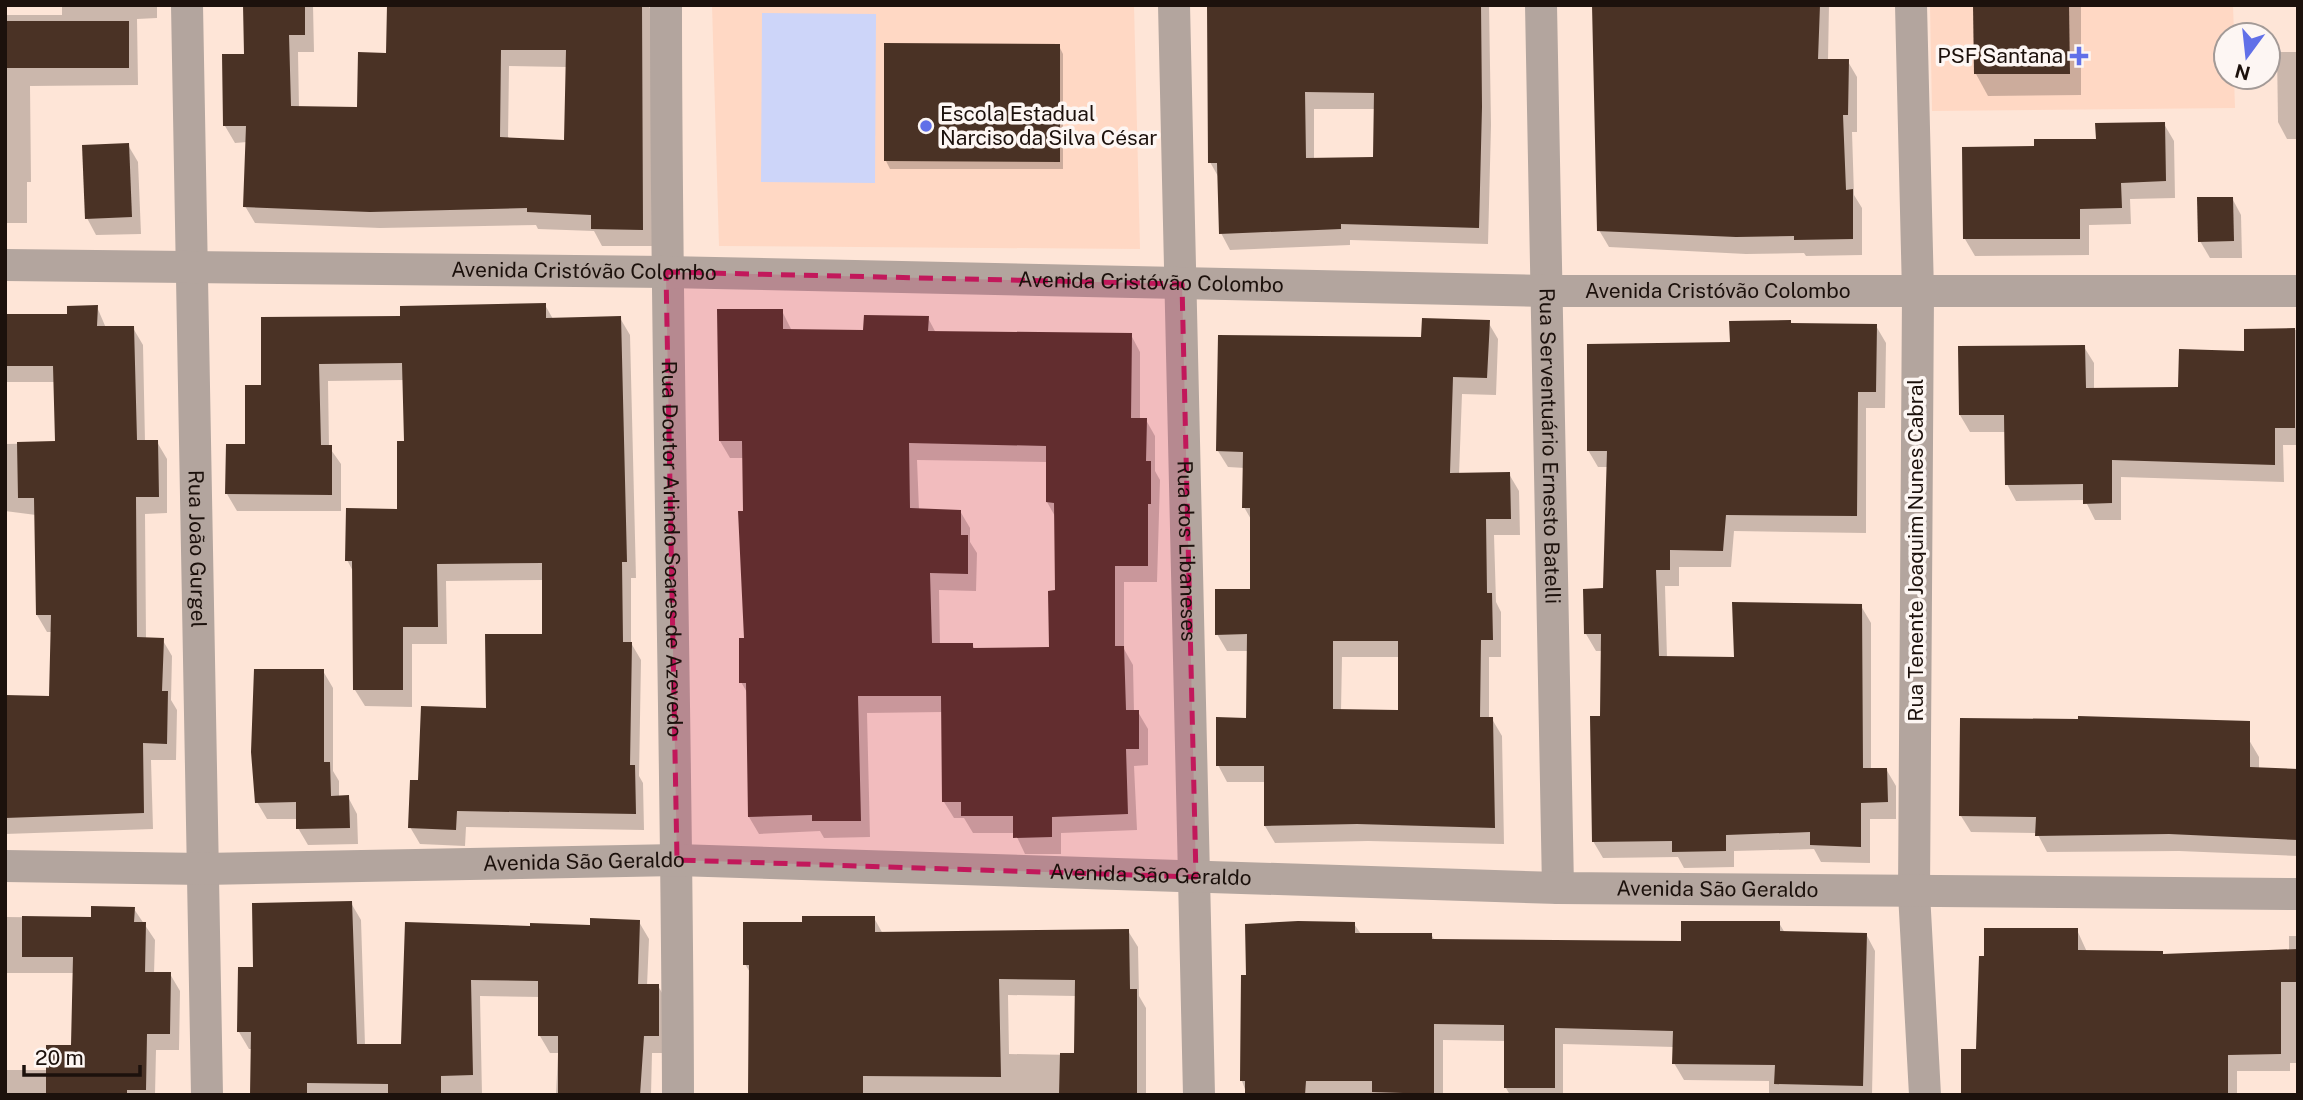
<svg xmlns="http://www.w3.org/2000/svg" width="2303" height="1100" font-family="'Public Sans',sans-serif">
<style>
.built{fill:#ffd8c4}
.green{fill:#cdd5f9}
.shadow{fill:#0003;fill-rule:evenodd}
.building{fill:#4a3225;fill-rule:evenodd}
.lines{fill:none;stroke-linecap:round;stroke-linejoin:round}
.minor{stroke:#b3a59e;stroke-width:32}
.marked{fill:#c2185b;fill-opacity:0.2;stroke:#c2185b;stroke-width:5;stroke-dasharray:14 9;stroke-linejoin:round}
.poi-dot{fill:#6170e8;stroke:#fdf6f3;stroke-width:2.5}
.labels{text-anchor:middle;stroke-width:7;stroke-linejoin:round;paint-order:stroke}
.poi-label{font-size:21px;fill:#1c110c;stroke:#fdf6f3;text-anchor:end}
.street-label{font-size:21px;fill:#1c110c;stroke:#fdf6f3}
</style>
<rect width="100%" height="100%" fill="#fee5d7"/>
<!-- built -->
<g class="built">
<polygon points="712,5 1134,5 1140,249 719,246"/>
<polygon points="1930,5 2233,5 2234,35 2226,35 2226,77 2234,77 2235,108 1932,111"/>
</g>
<!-- green -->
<polygon class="green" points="762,13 876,14 875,183 761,182"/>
<!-- shadow -->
<g class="shadow">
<polygon points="62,5 157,5 157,18 137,19 138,85 30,86 31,182 27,182 27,223 5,223 5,15 62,15"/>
<path d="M 245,5 L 313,5 L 314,52 L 298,52 L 299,108 L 359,109 L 388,55 L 389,5 L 648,5 L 651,10 L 652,246 L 602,246 L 594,231 L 538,229 L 536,225 L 380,228 L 255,223 L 245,206 L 247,142 L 235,143 L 225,126 L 245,56 ZM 509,66 L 567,67 L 566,141 L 508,139 Z"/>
<path d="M 1209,5 L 1489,5 L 1491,125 L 1488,244 L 1350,240 L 1350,245 L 1230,250 L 1221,233 L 1219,178 L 1210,162 ZM 1314,109 L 1376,109 L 1375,159 L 1314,160 Z"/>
<polygon points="1595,5 1829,5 1828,60 1847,60 1857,77 1857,132 1852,132 1854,195 1862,208 1862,255 1806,256 1804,253 1746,254 1609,247 1599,230"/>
<polygon points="1975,5 2081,5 2081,95 1988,96 1976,74"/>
<polygon points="1059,46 1063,54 1063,169 890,169 886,161"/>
<polygon points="2277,52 2298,52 2298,139 2287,139 2278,122"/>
<polygon points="2164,124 2174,141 2175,198 2130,199 2131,224 2089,225 2089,255 1975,256 1965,239 2036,148 2097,141"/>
<polygon points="128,145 138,162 141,234 96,235 87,218"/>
<polygon points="2232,198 2241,215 2242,258 2210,258 2200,241"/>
<polygon points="545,305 553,319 620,318 630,335 636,578 631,578 631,643 641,660 639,776 643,783 644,830 466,827 465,846 420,844 410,827 420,782 487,710 544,636 544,580 446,581 447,644 412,644 412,707 365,706 355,690 354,573 347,560 399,511 406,443 404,380 328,381 329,447 341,464 341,511 237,511 227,494 247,446 263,387 402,317"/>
<polygon points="97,307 106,328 133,328 143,345 145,442 157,442 167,459 167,513 145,514 146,639 162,639 172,656 171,700 177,710 176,760 151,760 153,829 5,834 5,696 50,697 53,632 47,632 37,615 36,515 5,511 5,444 57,443 55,382 5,382 5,316 68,316"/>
<path d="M 782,311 L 792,331 L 865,332 L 928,318 L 936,333 L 1131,335 L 1140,352 L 1140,419 L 1146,420 L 1155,436 L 1155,471 L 1160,480 L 1157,582 L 1124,582 L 1124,649 L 1133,665 L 1134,712 L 1138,712 L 1148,729 L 1148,765 L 1134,766 L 1137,830 L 1061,833 L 1061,854 L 1025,854 L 1015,833 L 973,833 L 964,818 L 954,818 L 944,802 L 943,712 L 867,713 L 870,837 L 824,838 L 820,831 L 759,834 L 749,817 L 748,694 L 741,682 L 746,640 L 744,458 L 730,458 L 720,441 ZM 917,460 L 1047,462 L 1047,502 L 1056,518 L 1057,592 L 1050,649 L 975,649 L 972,645 L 940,645 L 939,590 L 976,591 L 977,553 L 970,542 L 970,528 L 960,511 L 919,510 Z"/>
<path d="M 1488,322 L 1498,339 L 1496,395 L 1462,394 L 1459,475 L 1509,474 L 1519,491 L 1520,535 L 1494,535 L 1496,602 L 1501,612 L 1501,657 L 1489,657 L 1489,719 L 1492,719 L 1502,736 L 1504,844 L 1368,841 L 1275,843 L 1265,826 L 1266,782 L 1227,782 L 1218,765 L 1248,720 L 1248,651 L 1227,651 L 1217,634 L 1251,591 L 1252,521 L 1244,507 L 1245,468 L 1228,467 L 1218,451 L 1423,338 ZM 1342,657 L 1400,657 L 1399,711 L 1341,711 Z"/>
<polygon points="1876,326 1886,343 1885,408 1866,408 1866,533 1734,531 1731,567 1679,567 1679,586 1665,586 1667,658 1736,659 1861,606 1871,623 1871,770 1886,769 1896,786 1896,819 1870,819 1870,863 1821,862 1814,849 1734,851 1734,867 1684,868 1678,857 1603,858 1593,841 1602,718 1603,651 1596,651 1586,634 1605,590 1608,467 1598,467 1588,450 1731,344"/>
<polygon points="2246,330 2298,330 2298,445 2283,445 2284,482 2121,477 2121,520 2095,520 2085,500 2016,501 2007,484 2006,432 1970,432 1960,415 2084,347 2094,363 2094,389 2180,389 2246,353"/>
<polygon points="323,671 333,688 333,771 339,781 339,797 348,797 357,814 358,844 308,845 298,828 298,819 267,819 257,802"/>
<polygon points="2249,740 2259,757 2259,769 2298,770 2298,856 2179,851 2047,852 2037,833 1971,832 1961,816"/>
<polygon points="351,903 361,920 365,1045 402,1045 407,924 531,928 592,927 639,922 649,939 647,986 658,986 668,1003 668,1053 652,1053 651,1095 556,1095 558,1053 550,1053 540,1036 540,997 480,996 482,1095 252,1095 253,1049 249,1049 239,1032 255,969"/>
<polygon points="134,909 155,940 154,974 170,974 180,991 179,1050 156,1050 155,1095 5,1095 5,1070 48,1070 73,1047 74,973 6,973 5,1008 5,917 93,918"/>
<path d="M 874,918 L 883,934 L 1128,931 L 1138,947 L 1139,996 L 1146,1008 L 1146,1095 L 750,1095 L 751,974 L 745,964 L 803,924 ZM 1008,995 L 1076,996 L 1075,1055 L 1009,1054 Z"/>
<polygon points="1779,923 1785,933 1866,934 1875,951 1872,1095 1769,1095 1769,1081 1684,1080 1674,1063 1674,1047 1563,1044 1563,1095 1510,1095 1506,1088 1506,1041 1443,1040 1443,1095 1247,1095 1242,1081 1354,924 1361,934 1431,934 1435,941 1683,943"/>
<polygon points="2077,930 2087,952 2163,955 2289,951 2289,936 2298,936 2298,1063 2290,1063 2290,1071 2237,1071 2237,1095 1964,1095 1978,1050"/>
</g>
<!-- building -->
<g class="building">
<path d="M 243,5 L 305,5 L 305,35 L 289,35 L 291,106 L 357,107 L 358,52 L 386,53 L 387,5 L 642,5 L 643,230 L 591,229 L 591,215 L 527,212 L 527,208 L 370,212 L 243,207 L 246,126 L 223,126 L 222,54 L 244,54 ZM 501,50 L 566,50 L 564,140 L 500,137 Z"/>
<path d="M 1207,5 L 1481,5 L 1482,107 L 1479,228 L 1341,224 L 1341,229 L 1219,234 L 1217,163 L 1208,163 ZM 1305,92 L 1374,93 L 1373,157 L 1306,158 Z"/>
<polygon points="1592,5 1820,5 1818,59 1849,59 1848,115 1843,115 1846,190 1853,189 1853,239 1794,240 1794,236 1736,237 1597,231"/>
<polygon points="1973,5 2069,5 2070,74 1974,74"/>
<rect x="5" y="21" width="124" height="47"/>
<polygon points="884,43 1060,44 1060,162 884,161"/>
<polygon points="2165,122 2166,181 2121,183 2122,208 2080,209 2080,239 1963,239 1962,147 2034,146 2034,139 2096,139 2095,123"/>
<polygon points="129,143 132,217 85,219 82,145"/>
<polygon points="2197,197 2233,197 2234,241 2198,242"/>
<polygon points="546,303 546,318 621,316 627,562 622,562 623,642 632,642 630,765 635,765 636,814 457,811 456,830 408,828 410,780 418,780 421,706 486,708 485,634 542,634 542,563 437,564 438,627 403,627 403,690 353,690 352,561 345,561 346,508 397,509 397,441 404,441 402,363 319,364 321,445 332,445 332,495 225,494 226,444 245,444 245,385 261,385 261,317 400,316 400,306"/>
<polygon points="98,305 97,326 134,326 137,440 158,440 159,497 136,497 137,637 164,638 162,691 168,691 167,744 143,743 144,813 5,818 5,695 49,696 51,615 36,615 34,498 18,498 17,442 55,441 53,366 5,366 5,314 67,314 67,306"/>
<path d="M 717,309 L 783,309 L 783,329 L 863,330 L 864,315 L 929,316 L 928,331 L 1132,333 L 1131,418 L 1147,418 L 1146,461 L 1151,461 L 1151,504 L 1148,504 L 1148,566 L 1115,566 L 1115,646 L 1124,646 L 1126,710 L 1139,710 L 1139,749 L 1126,749 L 1128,814 L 1052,817 L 1052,837 L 1013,838 L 1013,816 L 961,816 L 961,802 L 942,802 L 941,696 L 858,696 L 861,821 L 812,821 L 812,815 L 748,817 L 746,683 L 739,683 L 739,638 L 744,638 L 738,511 L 743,511 L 742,441 L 719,441 ZM 909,443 L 1046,446 L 1046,502 L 1054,503 L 1055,590 L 1048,591 L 1049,647 L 973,648 L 973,643 L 932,643 L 930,573 L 968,574 L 968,535 L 961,535 L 961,510 L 910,508 Z"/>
<path d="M 1422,318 L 1490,320 L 1487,378 L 1453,377 L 1450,473 L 1510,472 L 1511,519 L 1486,519 L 1487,593 L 1492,593 L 1493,640 L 1481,640 L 1480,717 L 1493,717 L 1495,828 L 1357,824 L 1264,826 L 1264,766 L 1216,766 L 1216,717 L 1246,718 L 1247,634 L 1215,635 L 1215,589 L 1250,589 L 1250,508 L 1242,508 L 1243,452 L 1216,451 L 1218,335 L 1421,337 ZM 1333,641 L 1398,641 L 1398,710 L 1333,709 Z"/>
<polygon points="1791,320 1791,323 1877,324 1876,392 1858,392 1857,516 1726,515 1723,551 1670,550 1670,570 1656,570 1659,656 1734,657 1732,602 1862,604 1863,768 1887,768 1888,802 1861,803 1861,847 1810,845 1810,832 1726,835 1726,851 1672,852 1672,841 1592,842 1590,716 1600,716 1601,634 1584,634 1583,589 1603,588 1607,451 1587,451 1587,344 1730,342 1729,321"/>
<polygon points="2295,328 2295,428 2275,428 2275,465 2112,460 2112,503 2083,504 2083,484 2005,485 2004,415 1959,415 1958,346 2085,345 2086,388 2178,387 2179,349 2244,351 2244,329"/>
<polygon points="254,669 324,669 324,762 330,762 331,796 349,795 350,828 296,829 296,802 255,803 251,752"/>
<polygon points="2078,716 2250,721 2250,767 2298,769 2298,840 2169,834 2035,836 2036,817 1959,816 1960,718 2078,719"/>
<polygon points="352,901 357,1044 401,1044 405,922 530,926 530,923 590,925 590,918 640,920 638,984 659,984 659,1036 644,1036 640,1095 558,1095 558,1036 538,1036 538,981 471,980 473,1075 441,1076 441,1095 388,1095 388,1084 307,1083 307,1095 250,1095 251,1032 237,1032 238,967 253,967 252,903"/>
<polygon points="91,906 135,907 134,922 146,922 145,972 171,972 170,1034 147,1034 146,1090 127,1090 127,1095 46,1095 46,1045 71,1045 73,957 22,957 22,916 91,917"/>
<polygon points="802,916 875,916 875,932 1129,929 1130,989 1137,989 1137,1095 1059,1095 1060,1053 1074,1053 1075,980 999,979 1001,1077 863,1076 863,1095 748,1095 749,965 743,965 743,922 802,922"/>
<polygon points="1298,921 1355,922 1355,933 1432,933 1432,939 1681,941 1681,921 1780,921 1780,931 1867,933 1863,1086 1774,1084 1775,1065 1672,1064 1673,1031 1555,1028 1555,1088 1504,1088 1504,1025 1434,1024 1434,1094 1372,1092 1372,1081 1306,1081 1305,1095 1245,1095 1245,1081 1240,1081 1241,975 1246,975 1245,924"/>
<polygon points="1984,928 2078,928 2078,950 2163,951 2163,954 2298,949 2298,982 2281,982 2281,1054 2228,1055 2228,1095 1961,1094 1961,1049 1976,1049 1979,956 1984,956"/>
</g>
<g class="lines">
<!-- minor -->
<g class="minor">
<path id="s1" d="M 187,5 L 207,1095"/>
<path id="s2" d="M 666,5 C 666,368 677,732 678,1095"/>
<path id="s3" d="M 1174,5 L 1199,1095"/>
<path id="s4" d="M 1541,5 L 1558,888"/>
<polyline points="1911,5 1918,293 1914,893 1925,1095"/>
<path id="s5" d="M 5,265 L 666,272 L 1546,291 L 2298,291"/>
<path id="s6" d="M 5,866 L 203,869 L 677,860 L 1558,888 L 2298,894"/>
</g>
</g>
<!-- marked area -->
<path class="marked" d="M 666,272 L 1182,284 L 1196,877 L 677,860 Z"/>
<!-- markers -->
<g class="poi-dot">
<path d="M2075.5 45.5h7v7h7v7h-7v7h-7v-7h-7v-7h7z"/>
<circle cx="926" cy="126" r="7"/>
</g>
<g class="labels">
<!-- poi labels -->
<g class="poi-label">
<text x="2063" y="63">PSF Santana</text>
<text x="940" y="121" text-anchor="start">Escola Estadual<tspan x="940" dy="24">Narciso da Silva César</tspan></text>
</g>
<!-- street labels -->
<g class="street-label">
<text dy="7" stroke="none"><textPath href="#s5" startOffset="579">Avenida Cristóvão Colombo</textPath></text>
<text dy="7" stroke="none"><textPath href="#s5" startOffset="1146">Avenida Cristóvão Colombo</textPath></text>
<text dy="7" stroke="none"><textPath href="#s5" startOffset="1713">Avenida Cristóvão Colombo</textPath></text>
<text dy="7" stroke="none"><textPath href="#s4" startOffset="441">Rua Serventuário Ernesto Batelli</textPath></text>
<text dy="7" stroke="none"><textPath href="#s1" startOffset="544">Rua João Gurgel</textPath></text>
<text dy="7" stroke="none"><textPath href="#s2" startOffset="544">Rua Doutor Arlindo Soares de Azevedo</textPath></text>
<text dy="7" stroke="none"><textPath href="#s3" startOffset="546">Rua dos Libaneses</textPath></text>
<text transform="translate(1916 550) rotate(-90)" y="7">Rua Tenente Joaquim Nunes Cabral</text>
<text dy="7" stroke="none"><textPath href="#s6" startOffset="579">Avenida São Geraldo</textPath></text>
<text dy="7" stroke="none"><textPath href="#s6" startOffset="1146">Avenida São Geraldo</textPath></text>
<text dy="7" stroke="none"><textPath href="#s6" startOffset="1713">Avenida São Geraldo</textPath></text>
</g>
</g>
<!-- border -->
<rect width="2303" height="1100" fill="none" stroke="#1c110c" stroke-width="14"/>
<!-- north arrow -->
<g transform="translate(2247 56) rotate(195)"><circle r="33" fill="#fdf6f3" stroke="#a39a97" stroke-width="2"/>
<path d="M0-5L12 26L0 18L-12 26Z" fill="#6170e8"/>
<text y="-10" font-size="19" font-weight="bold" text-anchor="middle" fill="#1c110c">N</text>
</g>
<!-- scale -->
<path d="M24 1065v10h116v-10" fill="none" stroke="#1c110c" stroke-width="3.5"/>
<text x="35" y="1065" font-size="21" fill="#1c110c" stroke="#fdf6f3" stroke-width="5" paint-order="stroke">20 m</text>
</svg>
